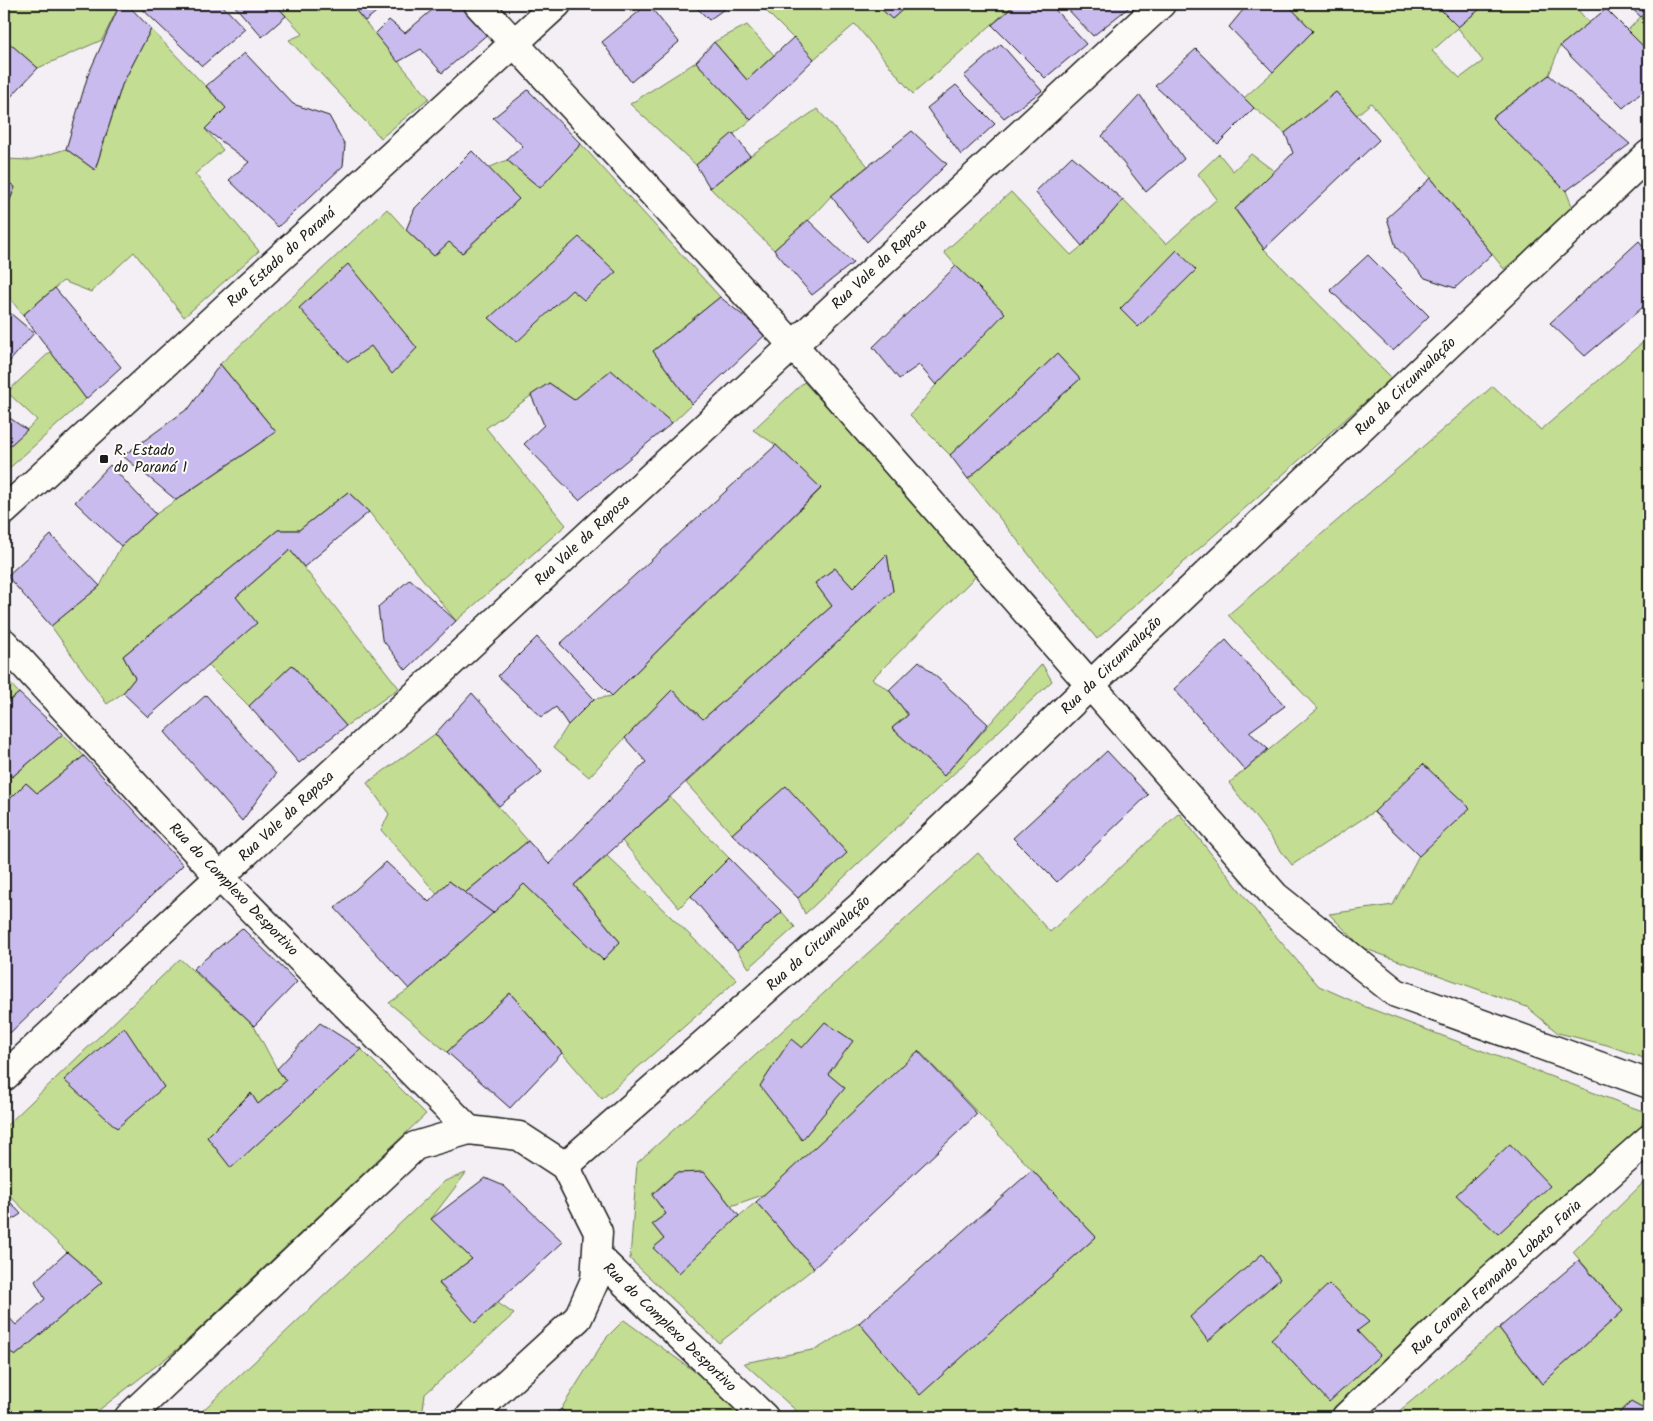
<svg xmlns="http://www.w3.org/2000/svg" width="1653" height="1421" font-family="Kalam,sans-serif">
<style>
.green{fill:#c3dd93;stroke:#707c58;fill-rule:evenodd}
.building{fill:#c9bbed;stroke:#1c1c1c}
.lines{fill:none;stroke-linecap:round;stroke-linejoin:round}
.minor-casing{stroke:#1c1c1c;stroke-width:31}
.minor{stroke:#fdfcf7;stroke-width:28}
.poi-dot{fill:#1c1c1c;stroke:#fdfcf7;stroke-width:2}
.labels{text-anchor:middle;stroke-width:4;stroke-linejoin:round;paint-order:stroke}
.street-label{font-size:15px;fill:#1c1c1c;stroke:#fdfcf7}
.poi-label{font-size:15px;fill:#1c1c1c;stroke:#fdfcf7;text-anchor:start}
</style>
<rect width="100%" height="100%" fill="#f3eff5"/>
<filter id="ink" filterUnits="userSpaceOnUse"><feTurbulence type="fractalNoise" baseFrequency=".02" numOctaves="2"/><feDisplacementMap in="SourceGraphic" scale="10" xChannelSelector="R" yChannelSelector="G"/><feConvolveMatrix kernelMatrix="1 2 1 2 8 2 1 2 1" color-interpolation-filters="sRGB"/></filter>
<g filter="url(#ink)">
<!-- green -->
<g class="green">
<polygon points="4,4 120,4 102,40 38,68 7,42 4,46"/>
<polygon points="275,4 350,4 429,98 381,138 289,40 303,34"/>
<polygon points="759,4 827,5 831,4 877,4 892,19 909,4 1015,4 913,94 855,24 814,59"/>
<path d="M 1287,4 L 1443,4 L 1439,8 L 1458,27 L 1486,4 L 1573,4 L 1589,23 L 1560,46 L 1549,75 L 1492,118 L 1566,191 L 1574,211 L 1504,269 L 1371,103 L 1357,115 L 1336,92 L 1285,133 L 1254,108 L 1244,98 L 1273,72 L 1313,31 ZM 1458,28 L 1483,61 L 1460,78 L 1432,51 Z"/>
<polygon points="1649,8 1649,52 1627,31"/>
<polygon points="747,25 774,55 747,80 714,42"/>
<polygon points="151,29 226,108 205,129 223,150 195,174 259,251 184,317 134,252 91,292 63,281 23,315 4,291 4,215 15,188 4,179 4,159 30,160 66,149 95,170 122,85"/>
<polygon points="696,62 751,120 696,165 630,104"/>
<polygon points="817,109 868,166 831,196 808,221 774,250 710,188 750,156"/>
<polygon points="581,144 720,297 653,351 692,404 672,423 611,371 574,400 549,383 486,428 566,525 456,621 369,512 348,492 299,530 278,530 123,656 135,678 123,693 107,704 51,626 100,586 121,546 156,514 276,432 220,364 387,209 406,230 434,256 449,242 463,253 519,199 488,168 507,160 540,188"/>
<polygon points="1219,154 1233,171 1251,154 1274,171 1235,210 1264,249 1392,378 1097,639 968,479 1080,379 1057,354 950,455 910,415 936,385 1004,313 956,266 944,252 1011,192 1071,255 1082,246 1123,200 1166,244 1217,199 1198,174"/>
<polygon points="1649,337 1649,1060 1607,1045 1558,1033 1527,1007 1363,948 1329,914 1393,905 1419,855 1373,812 1292,865 1229,783 1318,709 1228,615 1493,386 1541,430"/>
<polygon points="51,351 86,399 4,473 4,451 37,420 7,392"/>
<polygon points="804,382 979,573 872,679 889,690 908,715 892,728 944,776 1042,664 1052,681 805,914 798,898 847,853 786,787 732,834 686,783 893,591 887,554 853,588 835,568 815,583 832,606 703,719 672,690 625,738 589,777 554,747 568,725 594,699 612,696 821,489 776,445 753,430"/>
<polygon points="290,550 399,688 346,726 292,665 249,706 208,665 236,597"/>
<polygon points="4,677 19,693 4,705"/>
<polygon points="63,734 84,756 37,793 26,783 4,805 4,770 12,777"/>
<polygon points="435,734 528,841 465,893 449,881 437,894 381,830 389,814 367,783"/>
<polygon points="670,797 729,858 679,908 622,841"/>
<polygon points="1179,813 1274,934 1319,986 1366,1007 1645,1112 1640,1131 1339,1417 803,1417 744,1363 817,1349 859,1323 920,1394 1096,1237 919,1051 765,1194 731,1206 704,1172 676,1173 652,1194 666,1214 652,1224 664,1239 679,1272 739,1216 756,1202 814,1268 719,1343 630,1259 637,1163 978,853 1050,932"/>
<polygon points="607,856 737,980 602,1099 510,993 447,1052 389,1003 409,989 524,884 603,960 620,942 574,885"/>
<polygon points="782,912 795,927 749,968 737,951"/>
<polygon points="180,959 254,1026 277,1069 286,1081 258,1104 250,1093 207,1137 231,1167 361,1049 426,1114 179,1348 90,1417 4,1417 4,1346 15,1356 102,1282 67,1252 4,1190 4,1128"/>
<polygon points="466,1173 431,1219 472,1259 439,1284 475,1322 498,1303 514,1314 425,1394 422,1417 196,1417 445,1181"/>
<polygon points="1649,1177 1649,1417 1392,1417 1499,1328 1542,1384 1623,1311 1573,1252"/>
<polygon points="624,1320 757,1417 570,1417 561,1409 606,1338"/>
</g>
<!-- building -->
<g class="building">
<polygon points="120,4 127,4 151,29 122,85 95,170 66,149 88,75"/>
<polygon points="137,4 221,4 245,29 202,66"/>
<polygon points="233,4 275,4 286,16 262,37"/>
<polygon points="350,4 386,4 365,21"/>
<polygon points="439,4 462,4 490,32 442,73 421,49 398,62 375,34 389,20 405,33"/>
<polygon points="648,4 679,42 631,82 602,42"/>
<polygon points="693,4 731,4 709,20"/>
<polygon points="876,4 909,4 892,19"/>
<polygon points="1016,4 1050,4 1086,44 1045,78 992,25"/>
<polygon points="1063,4 1133,4 1093,36"/>
<polygon points="1248,4 1287,4 1313,31 1273,72 1229,27"/>
<polygon points="1443,4 1486,4 1458,27 1439,8"/>
<polygon points="1627,4 1649,4 1649,8 1641,17"/>
<polygon points="1606,9 1649,52 1649,85 1623,108 1560,46"/>
<polygon points="794,37 814,59 751,120 696,62 714,42 747,80"/>
<polygon points="7,41 38,68 4,104 4,46"/>
<polygon points="1001,44 1042,91 1004,118 964,76"/>
<polygon points="1196,49 1254,108 1218,144 1155,86"/>
<polygon points="245,53 293,104 329,116 345,145 343,166 278,227 229,180 249,162 205,129 226,108 206,86"/>
<polygon points="1549,75 1630,144 1566,191 1492,118"/>
<polygon points="956,85 995,124 961,155 927,108"/>
<polygon points="528,90 581,144 540,188 507,160 523,146 493,118"/>
<polygon points="1336,92 1379,140 1264,249 1235,209 1293,153 1285,133"/>
<polygon points="1140,95 1184,159 1146,192 1102,136"/>
<polygon points="912,131 947,164 867,242 831,196"/>
<polygon points="733,133 750,156 710,188 696,165"/>
<polygon points="472,151 519,199 462,253 449,242 434,256 406,230 415,208"/>
<polygon points="1072,156 1123,200 1082,246 1035,192"/>
<polygon points="1431,178 1492,254 1455,288 1425,278 1396,247 1387,218"/>
<polygon points="4,179 15,187 4,215"/>
<polygon points="808,220 853,263 812,295 774,250"/>
<polygon points="579,237 616,272 584,300 572,290 517,342 489,318"/>
<polygon points="1639,241 1649,253 1649,302 1585,356 1550,323"/>
<polygon points="1177,250 1196,270 1138,327 1120,309"/>
<polygon points="1368,255 1429,316 1393,351 1330,290"/>
<polygon points="348,264 417,348 392,374 371,346 348,362 299,308"/>
<polygon points="956,266 1005,313 936,385 919,365 899,379 873,347"/>
<polygon points="55,288 121,367 86,399 23,315"/>
<polygon points="720,297 766,334 692,404 653,351"/>
<polygon points="4,308 34,333 4,368"/>
<polygon points="1057,354 1080,379 968,479 950,455"/>
<polygon points="220,364 276,432 176,500 123,456 190,407"/>
<polygon points="611,370 672,423 579,500 524,444 544,425 531,395 549,383 574,400"/>
<polygon points="4,414 27,430 4,451"/>
<polygon points="776,445 821,488 612,696 560,644"/>
<polygon points="110,465 156,514 121,546 75,502"/>
<polygon points="348,492 369,512 304,567 290,550 236,597 257,623 148,717 123,693 135,678 123,656 278,530 299,530"/>
<polygon points="51,535 100,586 51,626 7,576"/>
<polygon points="887,554 893,591 574,885 620,942 603,960 524,884 493,913 465,893 528,841 549,864 646,762 625,738 672,690 703,719 832,606 815,583 835,568 853,588"/>
<polygon points="410,579 456,621 406,670 382,639 378,607"/>
<polygon points="537,637 594,699 568,725 556,707 542,717 498,676"/>
<polygon points="1226,640 1285,706 1249,732 1268,749 1245,770 1174,689"/>
<polygon points="919,661 988,724 944,776 892,728 908,715 889,690"/>
<polygon points="292,665 346,726 299,763 249,706"/>
<polygon points="19,693 63,734 12,777 4,770 4,705"/>
<polygon points="472,693 542,772 499,806 435,734"/>
<polygon points="206,695 276,774 242,821 165,732"/>
<polygon points="1107,751 1148,795 1057,882 1013,838"/>
<polygon points="84,756 183,865 10,1033 4,1026 4,805 26,783 37,793"/>
<polygon points="1423,764 1470,808 1419,856 1374,812"/>
<polygon points="786,786 847,853 798,898 732,834"/>
<polygon points="729,858 782,912 737,951 691,896"/>
<polygon points="386,862 429,902 449,881 493,913 409,989 335,908"/>
<polygon points="242,928 297,982 254,1026 193,969"/>
<polygon points="510,993 562,1053 510,1108 447,1052"/>
<polygon points="825,1022 853,1041 828,1074 845,1088 802,1140 760,1086 791,1039 802,1048"/>
<polygon points="320,1023 361,1049 231,1168 207,1137 251,1093 258,1104 286,1081 277,1069"/>
<polygon points="124,1027 164,1087 117,1128 64,1080"/>
<polygon points="918,1051 977,1114 814,1268 756,1202"/>
<polygon points="1510,1144 1550,1186 1498,1234 1456,1195"/>
<polygon points="1032,1170 1096,1237 920,1395 859,1323"/>
<polygon points="704,1172 739,1216 679,1273 653,1248 664,1239 652,1224 666,1214 652,1195 676,1173"/>
<polygon points="485,1178 504,1186 563,1242 475,1323 439,1283 472,1259 431,1219"/>
<polygon points="4,1195 21,1214 4,1225"/>
<polygon points="67,1252 102,1282 15,1356 4,1346 4,1312 16,1325 45,1299 35,1281"/>
<polygon points="1262,1254 1280,1279 1208,1341 1190,1317"/>
<polygon points="1579,1260 1623,1311 1542,1384 1499,1328"/>
<polygon points="1329,1284 1369,1322 1357,1331 1380,1355 1329,1402 1271,1339"/>
<polygon points="1631,1402 1649,1412 1649,1417 1615,1417"/>
<polygon points="561,1409 570,1417 552,1417"/>
</g>
<g class="lines">
<defs>
<g id="minor">
<polyline points="478,4 792,344 1275,896 1396,993 1649,1084"/>
<polyline points="4,511 557,4"/>
<polyline points="4,643 220,877 469,1130"/>
<polyline points="4,1077 1161,4"/>
<polyline points="565,1166 864,903 1131,646 1649,154"/>
<polyline points="598,1257 764,1417"/>
<polyline points="129,1417 415,1146 469,1130 519,1136 565,1166 598,1232 595,1280 578,1318 470,1417"/>
<polyline points="1346,1417 1483,1286 1649,1139"/>
</g>
</defs>
<!-- minor casing -->
<use href="#minor" class="minor-casing"/>
<!-- minor -->
<use href="#minor" class="minor"/>
</g>
</g>
<!-- markers -->
<rect class="poi-dot" x="99" y="454" width="10" height="10" rx="2.5"/>
<g class="labels">
<!-- street labels -->
<g class="street-label">
<text transform="translate(281 257) rotate(-42)" y="5">Rua Estado do Paraná</text>
<text transform="translate(879 264) rotate(-43)" y="5">Rua Vale da Raposa</text>
<text transform="translate(1405 386) rotate(-44)" y="5">Rua da Circunvalação</text>
<text transform="translate(582 540) rotate(-43)" y="5">Rua Vale da Raposa</text>
<text transform="translate(1111 665) rotate(-44)" y="5">Rua da Circunvalação</text>
<text transform="translate(286 816) rotate(-43)" y="5">Rua Vale da Raposa</text>
<text transform="translate(234 889) rotate(46)" y="5">Rua do Complexo Desportivo</text>
<text transform="translate(818 943) rotate(-42)" y="5">Rua da Circunvalação</text>
<text transform="translate(1496 1277) rotate(-42)" y="5">Rua Coronel Fernando Lobato Faria</text>
<text transform="translate(670 1327) rotate(44)" y="5">Rua do Complexo Desportivo</text>
</g>
<!-- poi labels -->
<g class="poi-label">
<text x="114" y="455">R. Estado<tspan x="114" dy="17">do Paraná 1</tspan></text>
</g>
</g>
<!-- margin -->
<rect width="1653" height="1421" fill="none" stroke="#fdfcf7" stroke-width="20"/>
<rect x="10" y="10" width="1633" height="1401" fill="none" stroke="#1c1c1c" stroke-width="2" filter="url(#ink)"/>
</svg>
